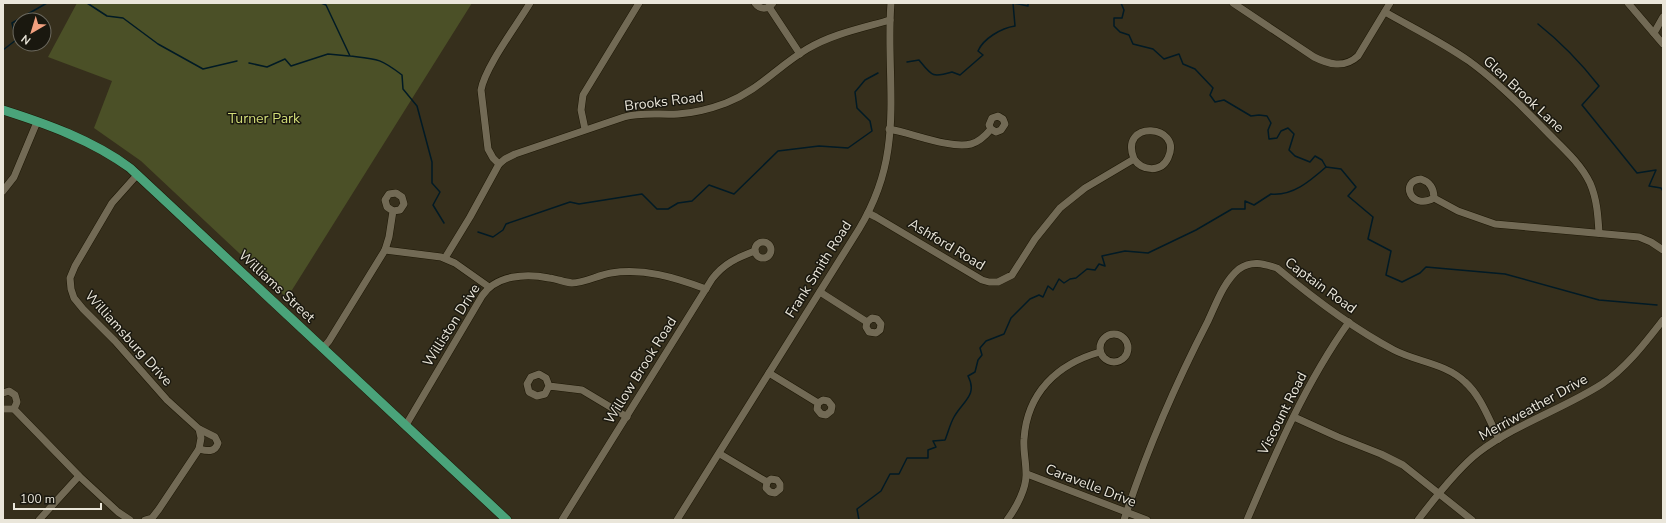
<svg xmlns="http://www.w3.org/2000/svg" width="1666" height="523" font-family="'Nunito Sans',sans-serif">
<style>
.green{fill:#4b5027}
.lines{fill:none;stroke-linecap:round;stroke-linejoin:round}
.stream{stroke:#011a25;stroke-width:1.5}
.minor-casing{stroke:#1d1705;stroke-width:8}
.major-casing{stroke:#1d1705;stroke-width:10}
.minor{stroke:#726a55;stroke-width:7}
.major{stroke:#4aa37a;stroke-width:9}
.labels{text-anchor:middle;stroke-width:3;stroke-linejoin:round;paint-order:stroke}
.street-label{font-size:14px;fill:#eae6da;stroke:#1a180f}
.park-label{font-size:14px;fill:#d1dc78;stroke:#1a180f}
</style>
<rect width="100%" height="100%" fill="#362f1c"/>
<!-- green -->
<polygon class="green" points="77,3 472,3 287,298 141,161 94,128 112,81 48,57"/>
<g class="lines">
<!-- stream -->
<g class="stream">
<polyline points="87,3 107,16 123,18 158,44 203,69 237,61"/>
<path d="M 321,3 L 326,5 L 350,56 C 377,59 380,58 402,75 L 403,89 L 417,106 L 432,162 L 432,183 L 440,192 L 433,205 L 444,223"/>
<polyline points="1113,3 1118,3"/>
<polyline points="1121,3 1124,10 1122,18 1114,18 1114,26 1120,32 1129,35 1133,44 1153,49 1164,59 1179,54 1183,64 1195,69 1213,88 1210,95 1215,102 1224,100 1251,116 1259,115 1267,116 1271,123 1268,130 1269,139 1277,138 1281,131 1288,128 1294,134 1289,150 1295,156 1310,162 1315,156 1322,160 1326,167 1341,169 1356,187 1348,196 1373,217 1368,239 1391,251 1386,275 1402,282 1420,273 1426,267 1505,274 1599,300 1657,305"/>
<path d="M 1538,24 C 1562,43 1581,63 1599,86 L 1582,105 L 1637,173 L 1656,170 L 1649,186 L 1661,188 L 1663,191"/>
<polyline points="3,50 16,40 12,23 47,3"/>
<path d="M 907,62 L 919,60 C 932,76 932,78 952,72 L 960,75 L 983,55 L 978,51 C 983,39 1001,28 1015,26 L 1013,3 L 1028,6 L 1028,3"/>
<polyline points="249,63 267,67 285,59 291,66 328,54 349,56"/>
<polyline points="478,232 493,237 503,230 506,224 570,202 579,204 642,194 657,209 668,209 678,203 692,201 709,185 734,194 778,151 819,146 848,148 872,131 870,121 857,108 855,92 865,80 878,73"/>
<path d="M 859,520 L 857,509 L 881,491 L 890,474 L 899,474 L 907,458 L 928,458 L 928,450 L 936,447 L 933,441 L 945,440 C 948,433 950,424 954,417 C 963,401 978,395 968,376 L 975,372 L 978,360 L 982,355 L 980,348 L 986,341 L 1004,334 L 1011,318 L 1030,299 L 1039,295 L 1043,297 L 1048,286 L 1053,290 L 1059,279 L 1064,283 L 1070,279 L 1076,278 L 1087,269 L 1095,270 L 1099,264 L 1105,266 L 1102,256 L 1125,251 L 1148,253 L 1196,230 L 1232,209 L 1245,209 L 1245,201 L 1254,205 L 1271,194 C 1293,196 1310,181 1326,167"/>
</g>
<defs>
<g id="minor">
<path d="M 755,3 C 760,10 768,10 773,3"/>
<path d="M 1233,3 L 1314,57 C 1328,64 1344,69 1358,56 L 1390,3"/>
<polyline points="1628,3 1663,44"/>
<polyline points="769,7 800,54"/>
<path d="M 1385,12 C 1413,28 1442,42 1469,61 C 1498,82 1524,108 1549,134 C 1564,149 1581,164 1590,183 C 1597,199 1598,216 1599,233"/>
<polyline points="1654,33 1663,17"/>
<polyline points="585,129 581,110 583,95 639,3"/>
<path d="M 889,129 C 912,133 950,149 971,144 C 979,142 986,135 991,129 L 989,125 L 992,118 L 998,116 L 1003,119 L 1005,124 L 1001,130 L 996,132 L 991,129"/>
<path d="M 499,164 L 505,159 L 515,154 L 624,117 C 642,112 660,115 678,114 C 695,113 710,109 726,103 C 759,90 777,67 807,49 C 832,34 862,28 890,20"/>
<path d="M 137,175 L 112,203 L 75,266 L 70,278 L 71,289 L 74,298 L 83,309 L 115,341 L 167,400 L 199,429 L 215,437 L 218,443 C 215,453 207,451 199,449 L 159,509 L 152,518 L 145,520"/>
<path d="M 1421,179 C 1430,182 1434,188 1434,198 C 1411,211 1399,181 1421,179 Z"/>
<polyline points="3,191 14,177 37,122"/>
<polyline points="1434,198 1458,211 1495,224 1639,237 1651,242 1663,250"/>
<path d="M 868,213 L 876,217 L 982,280 L 989,282 L 998,282 L 1012,275 L 1035,239 L 1060,208 L 1085,188 L 1134,159 C 1142,171 1161,173 1168,158 C 1184,124 1118,119 1134,159"/>
<circle cx="763" cy="250" r="8"/>
<polyline points="385,250 441,257 455,263 489,287"/>
<path d="M 445,258 L 470,217 L 499,164 L 493,158 L 488,149 L 481,90 C 485,67 517,25 530,3"/>
<polyline points="820,292 867,322 866,327 869,332 876,333 880,330 881,324 877,319 872,318 867,322"/>
<circle cx="1114" cy="348" r="14"/>
<polyline points="323,348 329,341 385,250 389,237 393,211 400,210 404,204 402,197 396,193 389,194 385,200 387,207 393,211"/>
<polyline points="769,373 818,403 817,409 821,414 826,415 831,411 832,406 828,401 823,400 818,403"/>
<polyline points="549,386 546,378 539,374 531,377 527,384 529,392 537,396 545,394 549,386 582,390 627,417"/>
<polyline points="3,393 9,391 15,395 17,402 14,409"/>
<polyline points="3,409 14,409 79,476 118,512 130,520"/>
<polyline points="1294,417 1338,437 1381,454 1403,465 1472,520"/>
<path d="M 406,425 L 482,296 C 496,275 526,273 549,278 C 557,279 564,282 572,283 C 585,283 598,275 611,273 C 644,268 674,277 706,289"/>
<polyline points="199,429 201,438 199,449"/>
<polyline points="720,454 767,482 766,488 770,492 775,493 780,489 780,484 777,480 771,479 767,482"/>
<polyline points="1027,474 1147,520"/>
<polyline points="39,520 79,476"/>
<path d="M 562,520 L 712,279 C 724,263 737,258 755,251"/>
<path d="M 677,520 L 859,229 C 874,204 884,178 888,149 C 895,101 887,51 891,3"/>
<path d="M 1007,520 C 1016,508 1027,488 1026,473 C 1026,461 1023,450 1024,439 C 1027,393 1057,364 1100,352"/>
<path d="M 1124,520 C 1146,452 1175,385 1208,321 C 1216,304 1224,281 1239,269 C 1252,260 1264,264 1277,268 C 1313,298 1352,328 1394,350 C 1417,362 1445,363 1465,382 C 1481,396 1489,420 1499,439"/>
<path d="M 1247,520 C 1276,452 1306,382 1349,322"/>
<path d="M 1418,520 C 1434,499 1458,468 1479,452 C 1516,424 1563,409 1602,384 C 1626,368 1645,343 1663,320"/>
</g>
<path id="major" d="M 3,110 C 47,124 92,140 130,168 L 507,520"/>
</defs>
<!-- minor casing -->
<use href="#minor" class="minor-casing"/>
<!-- major casing -->
<use href="#major" class="major-casing"/>
<!-- minor -->
<use href="#minor" class="minor"/>
<!-- major -->
<use href="#major" class="major"/>
</g>
<g class="labels">
<!-- street labels -->
<g class="street-label">
<text transform="translate(1524 94) rotate(43)" y="5">Glen Brook Lane</text>
<text transform="translate(664 101) rotate(-7)" y="5">Brooks Road</text>
<text transform="translate(947 244) rotate(31)" y="5">Ashford Road</text>
<text transform="translate(818 269) rotate(-58)" y="5">Frank Smith Road</text>
<text transform="translate(1321 285) rotate(36)" y="5">Captain Road</text>
<text transform="translate(277 286) rotate(43)" y="5">Williams Street</text>
<text transform="translate(451 325) rotate(-58)" y="5">Williston Drive</text>
<text transform="translate(129 338) rotate(48)" y="5">Williamsburg Drive</text>
<text transform="translate(640 370) rotate(-58)" y="5">Willow Brook Road</text>
<text transform="translate(1533 407) rotate(-29)" y="5">Merriweather Drive</text>
<text transform="translate(1282 413) rotate(-63)" y="5">Viscount Road</text>
<text transform="translate(1091 485) rotate(21)" y="5">Caravelle Drive</text>
</g>
<!-- park labels -->
<g class="park-label">
<text x="264" y="123">Turner Park</text>
</g>
</g>
<!-- border -->
<rect width="1666" height="523" fill="none" stroke="#eae6da" stroke-width="8"/>
<!-- north arrow -->
<g transform="translate(32 32) rotate(218)"><circle r="19" fill="#1a180f" stroke="#6d6a60"/>
<path d="M0-3L7 15L0 10L-7 15Z" fill="#f2a07f"/>
<text y="-6" font-size="11" font-weight="bold" text-anchor="middle" fill="#eae6da">N</text>
</g>
<!-- scale -->
<path d="M14 503v6h87v-6" fill="none" stroke="#eae6da" stroke-width="2"/>
<text x="20" y="503" font-size="12" fill="#eae6da" stroke="#1a180f" stroke-width="3" paint-order="stroke">100 m</text>
</svg>
